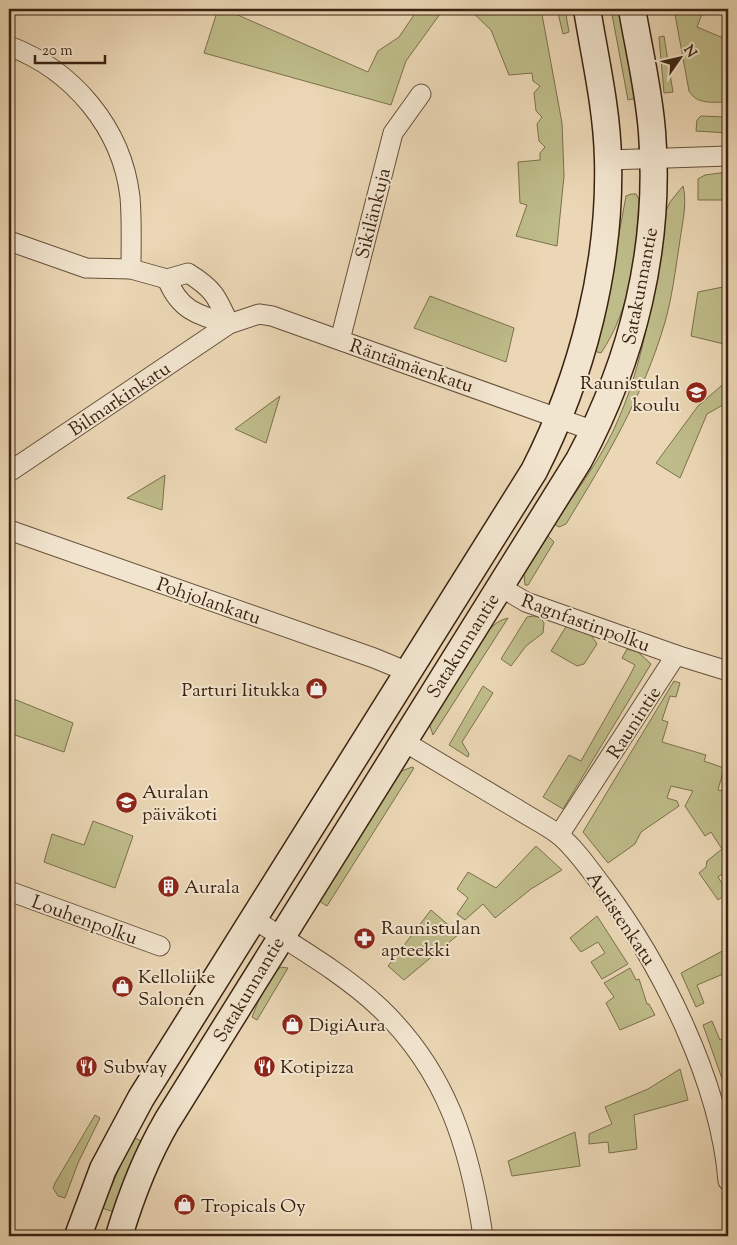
<svg xmlns="http://www.w3.org/2000/svg" width="737" height="1245" font-family="'Sorts Mill Goudy',serif">
<style>
.green{fill:#bebc89;stroke:#7c704d}
.lines{fill:none;stroke-linecap:round;stroke-linejoin:round}
.minor-casing{stroke:#67503a;stroke-width:21}
.secondary-casing{stroke:#3b2311;stroke-width:29}
.minor{stroke:#f2e5cf;stroke-width:19}
.secondary{stroke:#f2e5cf;stroke-width:26}
.labels{text-anchor:middle;stroke-width:4;stroke-linejoin:round;paint-order:stroke}
.street-label{font-size:19px;fill:#3b2311;stroke:#f2e5cf}
.poi-label{font-size:19px;fill:#3b2311;stroke:#f2e5cf;text-anchor:start}
</style>
<rect width="100%" height="100%" fill="#ebd7b5"/>
<filter id="stains"><feTurbulence type="fractalNoise" baseFrequency=".004" numOctaves="4"/><feColorMatrix values="0 0 0 0 .2 0 0 0 0 .09 0 0 0 0 .02 0 0 0 .5 -.17"/></filter>
<radialGradient id="worn" r=".72"><stop offset=".6" stop-color="#630" stop-opacity="0"/><stop offset="1" stop-color="#630" stop-opacity=".3"/></radialGradient>
<!-- green -->
<g class="green">
<polygon points="218,9 224,9 368,72 378,51 399,37 418,9 433,9 440,14 406,61 391,105 204,53"/>
<polygon points="469,9 541,9 562,123 564,176 557,246 516,236 527,205 520,203 518,162 540,160 540,153 545,147 539,141 537,124 542,117 536,111 534,93 540,86 533,81 532,73 509,75 491,30"/>
<polygon points="557,9 565,9 569,32 563,34"/>
<polygon points="611,9 620,9 636,98 628,100"/>
<path d="M 674,9 L 704,9 L 697,27 L 728,40 L 728,102 C 713,102 697,105 689,91 Z"/>
<polygon points="664,36 673,92 664,93 659,37"/>
<polygon points="701,116 728,117 728,133 696,131 697,120"/>
<polygon points="728,172 728,203 724,202 724,200 698,200 698,179 705,175"/>
<path d="M 683,186 C 688,204 681,229 679,247 C 675,272 672,298 665,322 C 644,395 605,460 566,524 L 559,527 L 554,524 C 574,494 598,463 613,431 C 645,365 655,285 665,213 L 670,202 Z"/>
<path d="M 631,194 L 636,194 L 639,199 C 636,253 632,307 601,353 L 594,351 L 606,305 L 626,196 Z"/>
<polygon points="728,286 728,345 691,336 698,292"/>
<polygon points="430,296 514,328 506,362 414,328"/>
<polygon points="728,380 728,402 707,414 680,478 656,463 698,406"/>
<polygon points="280,396 266,443 235,429"/>
<polygon points="165,475 162,510 127,498"/>
<polygon points="548,536 554,542 528,585 525,585 524,574"/>
<polygon points="534,616 540,617 544,623 543,633 526,646 511,666 501,659 527,617"/>
<path d="M 508,618 L 433,735 L 430,726 L 432,721 L 484,637 C 491,627 496,621 508,618 Z"/>
<polygon points="567,625 591,635 597,644 584,664 577,666 551,651"/>
<polygon points="627,649 638,652 651,664 563,809 543,797 569,755 581,761 630,675 635,665 622,658"/>
<polygon points="674,681 680,683 676,697 670,696 662,720 668,722 662,742 706,755 704,761 724,768 718,790 728,792 728,870 718,877 728,893 718,900 699,873 706,867 707,861 722,849 711,832 705,836 685,806 693,791 671,786 667,798 677,801 679,806 641,832 635,844 608,863 583,832"/>
<polygon points="483,686 493,693 462,742 469,754 468,757 449,745"/>
<polygon points="9,697 73,723 64,752 9,733"/>
<polygon points="412,767 414,768 327,906 319,901 399,772"/>
<polygon points="93,821 133,836 115,888 44,862 52,834 84,845"/>
<polygon points="536,846 562,870 531,889 495,918 483,904 465,920 457,914 468,898 457,889 468,872 496,888"/>
<polygon points="431,910 459,934 404,980 388,966"/>
<polygon points="597,916 628,964 602,979 591,962 605,953 598,942 581,952 570,938"/>
<polygon points="728,948 728,972 697,985 704,1003 696,1007 681,973"/>
<path d="M 281,967 L 288,968 L 257,1020 L 252,1017 C 259,1001 265,977 281,967 Z"/>
<polygon points="630,968 636,980 639,979 647,1004 649,1004 655,1015 620,1030 606,1003 614,997 604,983"/>
<polygon points="712,1021 720,1040 728,1036 728,1086 725,1087 703,1025"/>
<polygon points="680,1069 688,1100 634,1115 637,1149 609,1153 608,1142 589,1144 589,1134 612,1124 605,1107 648,1089"/>
<polygon points="95,1115 100,1118 78,1163 65,1198 58,1196 53,1188 55,1183"/>
<polygon points="575,1132 580,1166 512,1176 508,1161"/>
<polygon points="133,1137 141,1141 126,1175 114,1212 102,1208"/>
</g>
<g class="lines">
<defs>
<g id="minor">
<path d="M 9,46 C 73,70 122,128 130,197 C 132,221 131,245 131,269"/>
<polyline points="608,160 728,156"/>
<path d="M 9,241 L 86,268 L 131,269 L 167,279 L 188,273 C 214,289 217,297 229,324"/>
<path d="M 167,279 C 180,311 198,315 229,324"/>
<polyline points="340,340 393,133 421,94"/>
<polyline points="9,472 229,324 259,314 272,316 594,431"/>
<polyline points="9,530 374,658 408,672"/>
<polyline points="499,586 526,602 676,655"/>
<path d="M 403,741 C 441,764 479,786 517,809 C 531,818 546,825 559,835 C 576,849 590,870 603,887 C 662,966 720,1082 728,1181"/>
<polyline points="559,835 676,655 728,671"/>
<polyline points="9,891 160,946"/>
<path d="M 252,918 C 295,946 343,973 380,1008 C 447,1072 470,1148 483,1236"/>
</g>
<g id="secondary">
<path d="M 78,1236 L 103,1169 L 141,1098 L 534,471 C 582,377 611,265 608,159 C 607,109 595,58 587,9"/>
<path d="M 119,1236 C 131,1196 146,1157 167,1121 L 579,460 C 633,359 661,247 652,132 C 649,91 639,50 632,9"/>
</g>
</defs>
<!-- minor casing -->
<use href="#minor" class="minor-casing"/>
<!-- secondary casing -->
<use href="#secondary" class="secondary-casing"/>
<!-- minor -->
<use href="#minor" class="minor"/>
<!-- secondary -->
<use href="#secondary" class="secondary"/>
</g>
<!-- icons -->
<defs>
<symbol id="school-disc" viewBox="-11 -11 22 22"><circle r="9.5" fill="#8f2418" stroke="#f2e5cf"/><path d="M0-5L7-2L0 1L-7-2ZM-4 1L0 2.5L4 1V4Q0 6-4 4Z" fill="#fff"/></symbol>
<symbol id="shop-disc" viewBox="-11 -11 22 22"><circle r="9.5" fill="#8f2418" stroke="#f2e5cf"/><path d="M-5-2.5h2.3a2.7 3.5 0 0 1 5.4 0H5L5.5 6h-11ZM-1.5-2.5h3a1.5 2.3 0 0 0-3 0Z" fill="#fff"/></symbol>
<symbol id="building-disc" viewBox="-11 -11 22 22"><circle r="9.5" fill="#8f2418" stroke="#f2e5cf"/><path d="M-4-6H4V6H1V3H-1V6H-4ZM-2.5-4.3h1.7v1.8h-1.7ZM.8-4.3h1.7v1.8H.8ZM-2.5-1h1.7V.8h-1.7ZM.8-1h1.7V.8H.8Z" fill="#fff"/></symbol>
<symbol id="pharmacy-disc" viewBox="-11 -11 22 22"><circle r="9.5" fill="#8f2418" stroke="#f2e5cf"/><path d="M-2-6h4v4h4v4h-4v4h-4v-4h-4v-4h4Z" fill="#fff"/></symbol>
<symbol id="restaurant-disc" viewBox="-11 -11 22 22"><circle r="9.5" fill="#8f2418" stroke="#f2e5cf"/><path d="M-5-6h1v4h1v-4h1v4h1v-4h1v5L-1.5 .5V6h-2V.5L-5-1ZM5-6V6H3V1.5H1.5Q1.5-4 5-6Z" fill="#fff"/></symbol>
</defs>
<g fill-rule="evenodd">
<use href="#school-disc" x="684" y="380" width="25" height="25"/>
<use href="#shop-disc" x="304" y="676" width="25" height="25"/>
<use href="#school-disc" x="114" y="790" width="25" height="25"/>
<use href="#building-disc" x="156" y="874" width="25" height="25"/>
<use href="#pharmacy-disc" x="352" y="926" width="25" height="25"/>
<use href="#shop-disc" x="110" y="974" width="25" height="25"/>
<use href="#shop-disc" x="280" y="1012" width="25" height="25"/>
<use href="#restaurant-disc" x="74" y="1054" width="25" height="25"/>
<use href="#restaurant-disc" x="252" y="1054" width="25" height="25"/>
<use href="#shop-disc" x="172" y="1192" width="25" height="25"/>
</g>
<g class="labels">
<!-- street labels -->
<g class="street-label">
<text transform="translate(372 213) rotate(-76)" y="7">Sikilänkuja</text>
<text transform="translate(639 286) rotate(-79)" y="7">Satakunnantie</text>
<text transform="translate(412 365) rotate(19)" y="7">Räntämäenkatu</text>
<text transform="translate(119 398) rotate(-34)" y="7">Bilmarkinkatu</text>
<text transform="translate(209 600) rotate(19)" y="7">Pohjolankatu</text>
<text transform="translate(586 622) rotate(20)" y="7">Ragnfastinpolku</text>
<text transform="translate(462 645) rotate(-58)" y="7">Satakunnantie</text>
<text transform="translate(633 722) rotate(-57)" y="7">Raunintie</text>
<text transform="translate(622 918) rotate(56)" y="7">Autistenkatu</text>
<text transform="translate(85 919) rotate(20)" y="7">Louhenpolku</text>
<text transform="translate(248 989) rotate(-59)" y="7">Satakunnantie</text>
</g>
<!-- poi labels -->
<g class="poi-label">
<text x="680" y="389" text-anchor="end">Raunistulan<tspan x="680" dy="22">koulu</tspan></text>
<text x="300" y="696" text-anchor="end">Parturi Iitukka</text>
<text x="142" y="798">Auralan<tspan x="142" dy="22">päiväkoti</tspan></text>
<text x="184" y="893">Aurala</text>
<text x="381" y="934">Raunistulan<tspan x="381" dy="22">apteekki</tspan></text>
<text x="138" y="983">Kelloliike<tspan x="138" dy="22">Salonen</tspan></text>
<text x="309" y="1031">DigiAura</text>
<text x="103" y="1073">Subway</text>
<text x="280" y="1073">Kotipizza</text>
<text x="201" y="1212">Tropicals Oy</text>
</g>
</g>
<!-- margin -->
<rect width="737" height="1245" fill="none" stroke="#ebd7b5" stroke-width="30"/>
<rect x="10" y="10" width="717" height="1225" fill="none" stroke="#3b2311" stroke-width="2.5"/>
<rect x="15" y="15" width="707" height="1215" fill="none" stroke="#3b2311"/>
<!-- north arrow -->
<g transform="translate(680 58) rotate(56)" stroke="#f2e5cf" stroke-width="4" paint-order="stroke">
<path d="M0-4L9 19L0 12L-9 19Z" fill="#3b2311"/>
<text y="-8" font-size="14" font-weight="bold" text-anchor="middle" fill="#3b2311">N</text>
</g>
<!-- scale -->
<path d="M35 55v8h70v-8" fill="none" stroke="#3b2311" stroke-width="2.5"/>
<text x="42" y="55" font-size="15" fill="#3b2311" stroke="#f2e5cf" stroke-width="4" paint-order="stroke">20 m</text>
<rect width="100%" height="100%" filter="url(#stains)"/>
<rect width="100%" height="100%" fill="url(#worn)"/>
</svg>
